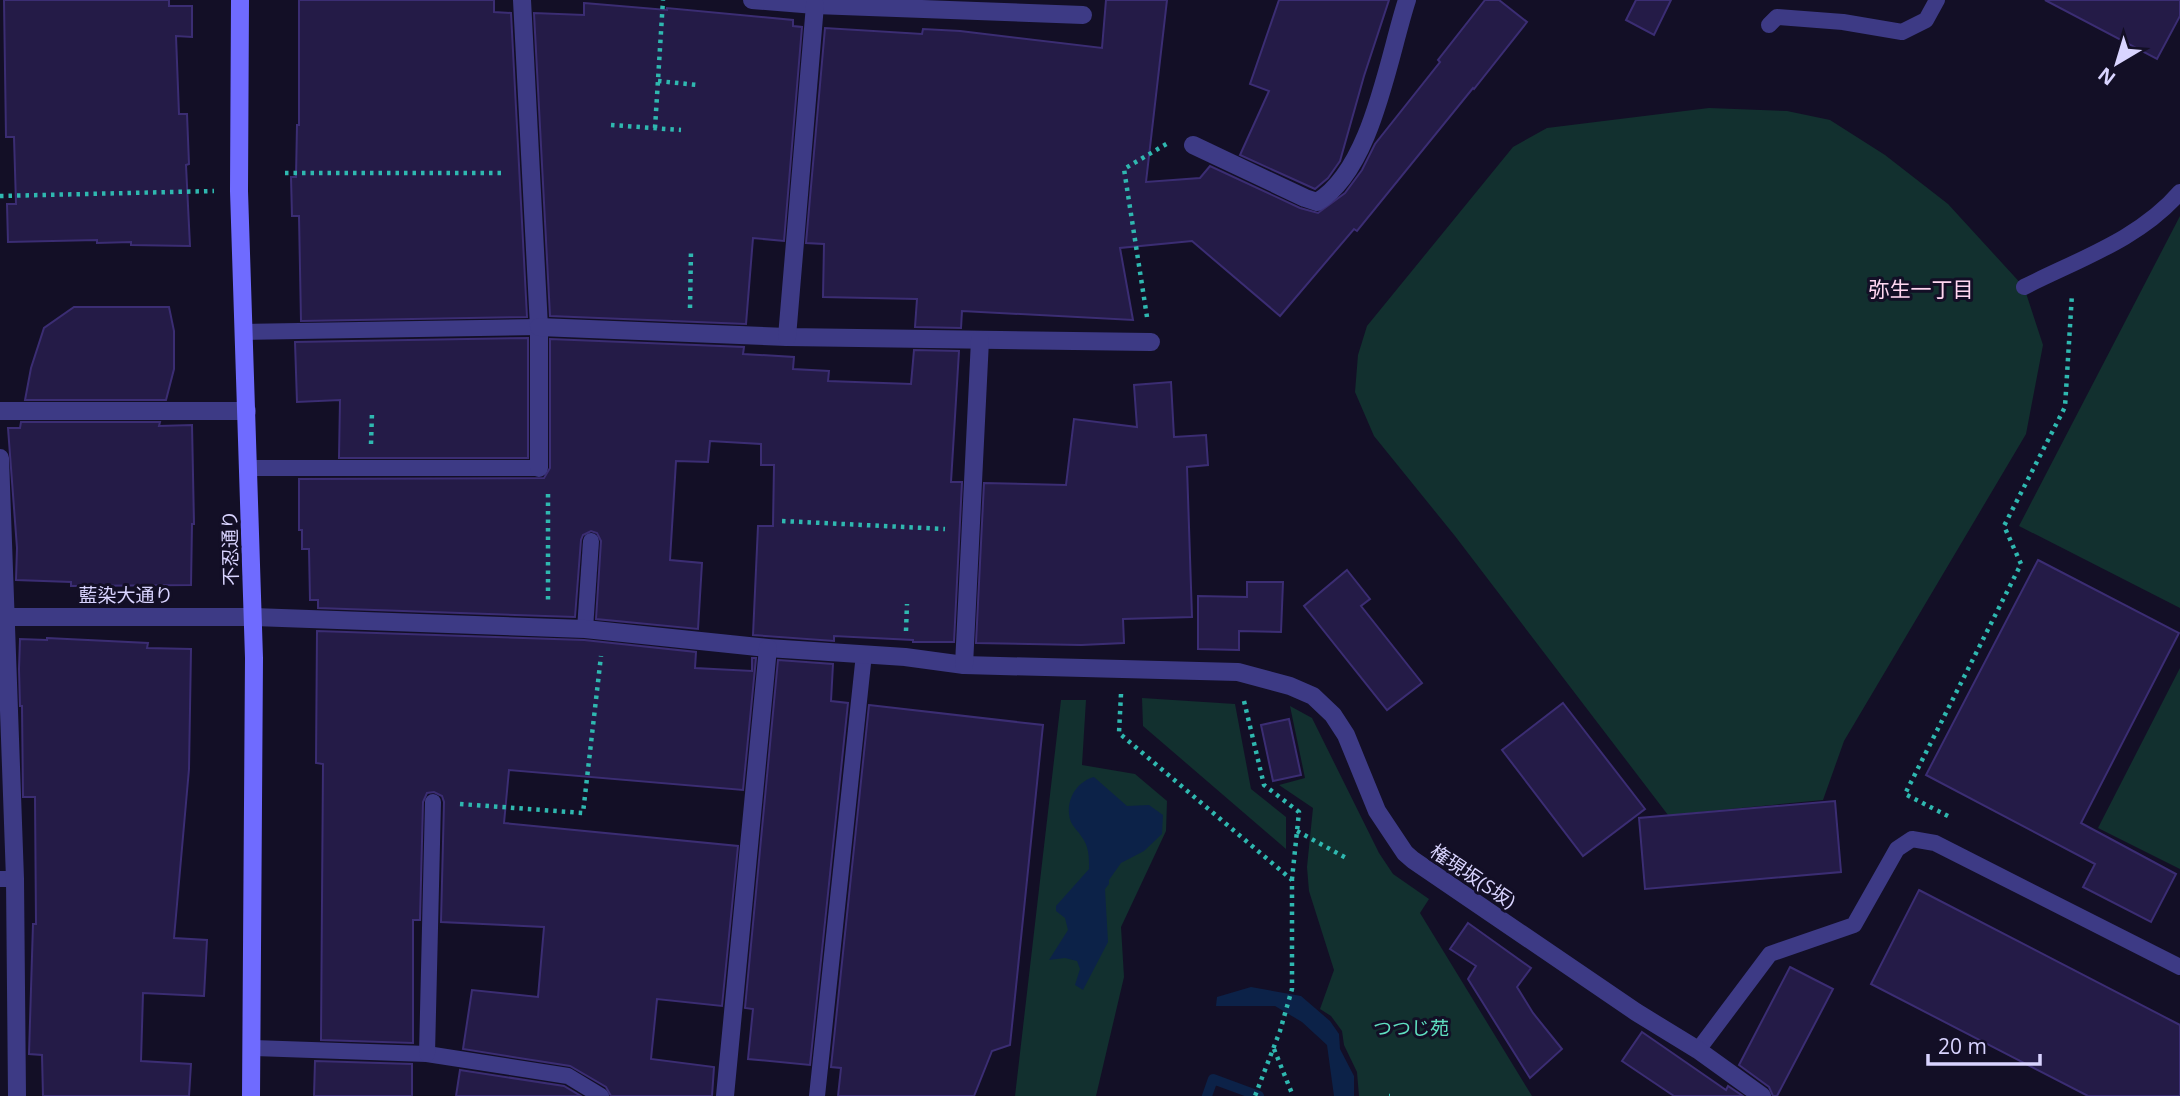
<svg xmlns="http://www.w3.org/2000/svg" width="2180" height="1096" font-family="'Open Sans','Noto Sans JP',sans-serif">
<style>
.green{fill:#12302f}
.water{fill:#0c2248}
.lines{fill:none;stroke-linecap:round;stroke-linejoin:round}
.stream{stroke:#0c2248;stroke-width:10}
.building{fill:#241b47;stroke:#3b2d73;stroke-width:2}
.path{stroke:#2fb8b0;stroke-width:4.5;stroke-dasharray:3.5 5;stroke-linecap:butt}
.service{stroke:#3d3a85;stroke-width:16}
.minor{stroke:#3d3a85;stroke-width:18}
.tertiary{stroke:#3d3a85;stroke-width:18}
.secondary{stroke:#6f6bff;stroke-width:18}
.labels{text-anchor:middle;stroke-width:6;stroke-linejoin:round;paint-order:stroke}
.street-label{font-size:19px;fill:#d9d4ff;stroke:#130f26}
.park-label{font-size:19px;fill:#5fe0c0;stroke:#130f26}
.neighbourhood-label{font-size:21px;fill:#ffd6f0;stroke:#130f26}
</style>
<rect width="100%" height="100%" fill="#130f26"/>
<!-- green -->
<g class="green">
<polygon points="1709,108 1787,111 1830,120 1885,155 1948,204 2024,287 2043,345 2026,434 1844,741 1823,800 1668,815 1455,536 1374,436 1355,392 1358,355 1367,326 1513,147 1547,128"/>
<polygon points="2180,216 2180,608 2019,526"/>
<polygon points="2180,668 2180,869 2098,828"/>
<polygon points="1142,698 1235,704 1251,789 1286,817 1286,849 1143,726"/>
<polygon points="1061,700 1086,700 1082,765 1135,774 1167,801 1166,831 1121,927 1124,977 1096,1096 1015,1096"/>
<polygon points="1290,706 1312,718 1379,853 1393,874 1429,899 1420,913 1532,1096 1359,1096 1357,1072 1344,1045 1342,1031 1331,1016 1320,1009 1334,970 1309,891 1307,867 1313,808 1279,785 1305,778"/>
</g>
<!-- water -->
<g class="water">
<path d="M 1094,777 L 1127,806 L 1149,805 L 1163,815 L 1162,834 L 1144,851 L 1121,863 L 1109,880 L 1109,884 L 1105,889 L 1108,942 L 1083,990 L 1075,985 L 1080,969 L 1077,961 L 1065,958 L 1049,960 L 1068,930 L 1065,918 L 1056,911 L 1056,906 L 1089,869 C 1089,856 1089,846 1081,836 C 1079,832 1073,827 1071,822 C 1064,803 1075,782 1094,777 Z"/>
<polygon points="1251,987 1301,996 1330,1021 1339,1034 1340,1049 1354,1076 1354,1096 1334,1096 1327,1045 1302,1022 1275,1006 1216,1006 1217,997"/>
</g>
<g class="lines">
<!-- stream -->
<polyline class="stream" points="1207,1096 1213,1079 1259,1096"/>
</g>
<!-- building -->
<g class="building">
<polygon points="4,0 169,0 169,6 192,6 192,37 176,36 179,114 187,114 189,164 186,165 190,246 131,245 131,242 97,243 97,240 8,242 7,204 16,204 14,137 6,137"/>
<polygon points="299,0 494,0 494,12 511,13 527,317 301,321 299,216 292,216 291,177 296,177 297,125 299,125"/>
<polygon points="1106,0 1167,0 1146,182 1200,178 1210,166 1300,208 1318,213 1345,193 1362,170 1375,144 1440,62 1438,60 1485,0 1499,0 1527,22 1474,89 1473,88 1357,231 1354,229 1280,316 1192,241 1120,248 1133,320 962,311 961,328 915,327 917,299 823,297 824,244 806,243 825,28 922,34 923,29 960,31 1102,48"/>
<polygon points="1279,0 1389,0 1364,76 1340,161 1328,178 1315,189 1240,155 1269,91 1250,84"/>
<polygon points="1636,0 1671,0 1654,35 1626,20"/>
<polygon points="2045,0 2180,0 2180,16 2157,59"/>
<polygon points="584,3 667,10 667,8 793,20 793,26 802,27 784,241 753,238 746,324 550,316 534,13 584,15"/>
<polygon points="74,307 169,307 174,331 174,369 166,400 25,400 31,368 44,328"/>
<polygon points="528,338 528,458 339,458 340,400 297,402 295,342"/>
<polygon points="550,339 744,347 743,354 794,357 793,369 829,371 828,381 911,384 914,350 959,351 951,482 962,482 954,642 913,642 913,640 834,636 834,641 753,635 758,526 773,526 774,465 761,465 761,444 710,441 708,462 676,461 670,560 702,563 698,629 596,619 601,541 597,533 591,531 583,535 581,540 575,617 318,608 318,600 310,600 309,549 302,549 302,530 299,530 299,479 544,478 550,468"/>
<polygon points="1171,382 1174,437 1206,435 1208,465 1187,467 1192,617 1123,619 1124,643 1081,645 976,643 984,483 1066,485 1074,419 1137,427 1134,385"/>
<polygon points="21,422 160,422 159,426 192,425 194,524 192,524 191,585 71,586 71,582 16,580 17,548 8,428 20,428"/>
<polygon points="2038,560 2179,633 2081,823 2176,874 2151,922 2083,887 2095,864 1926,775"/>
<polygon points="1347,570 1370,599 1361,606 1422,683 1387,710 1304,606"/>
<polygon points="1247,582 1283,582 1281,632 1239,631 1239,650 1198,649 1198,596 1247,597"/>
<polygon points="317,631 584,640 696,652 695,668 752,671 752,658 756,658 743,790 509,770 504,823 738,846 722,1006 657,999 651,1059 714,1067 712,1096 611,1096 606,1087 570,1066 463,1049 472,990 538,997 544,927 441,922 444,802 442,796 434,792 427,793 423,802 420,920 413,920 413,1043 321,1040 323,764 316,763"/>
<polygon points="47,638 148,643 147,648 191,649 189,769 174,938 207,940 204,996 143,993 141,1061 191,1064 189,1096 43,1096 42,1055 29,1054 33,924 36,924 35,797 23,797 22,706 20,706 19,669 20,639 47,640"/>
<polygon points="778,660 833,664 831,701 848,703 810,1065 748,1059 753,1009 745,1008"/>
<polygon points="1563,703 1645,809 1583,856 1502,750"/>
<polygon points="869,705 1043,725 1010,1045 992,1051 974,1096 838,1096 841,1068 831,1067"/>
<polygon points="1289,719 1301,775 1273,781 1261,725"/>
<polygon points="1835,801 1841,872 1645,889 1639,818"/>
<polygon points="1919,890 2180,1025 2180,1096 2088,1096 1871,984"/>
<polygon points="1468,923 1531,968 1517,987 1533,1013 1562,1049 1530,1078 1468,979 1476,966 1450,949"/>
<polygon points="1790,967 1833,989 1777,1096 1773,1096 1769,1087 1739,1065"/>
<polygon points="1642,1032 1726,1090 1728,1086 1743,1096 1674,1096 1622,1061"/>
<polygon points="315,1061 412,1064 412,1096 314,1096"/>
<polygon points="460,1070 564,1086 581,1096 456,1096"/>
</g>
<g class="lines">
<!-- path -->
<g class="path">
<polyline points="658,81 697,85"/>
<polyline points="611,125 681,130"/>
<polyline points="655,128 663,0"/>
<polyline points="285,173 505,173"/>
<polyline points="0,196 214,191"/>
<polyline points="690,308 691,250"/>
<polyline points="1147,317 1124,169 1168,143"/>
<polyline points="371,444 372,413"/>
<polyline points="548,494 548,601"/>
<polyline points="782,521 945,529"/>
<polyline points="906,631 907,604"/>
<polyline points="1121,694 1119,733 1292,880 1292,989 1280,1031 1255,1096"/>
<polyline points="1244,701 1264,785 1299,812 1292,879"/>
<polyline points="460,804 583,813 601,656"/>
<polyline points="1948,816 1905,794 2021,564 2004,526 2065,407 2072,294"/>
<polyline points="1297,831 1348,859"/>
<polyline points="1274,1049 1293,1096"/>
<polyline points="1389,1096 1390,1096"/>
</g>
<!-- service -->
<g class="service">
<polyline points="1769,25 1777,17 1843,22 1902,32 1926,20 1937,0"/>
<path d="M 2024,287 C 2077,260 2140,239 2180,192"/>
<polyline points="244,332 539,327"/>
<polyline points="249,468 539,468"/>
<polyline points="585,629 591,541"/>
<polyline points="0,879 15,879"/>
<polyline points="252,1048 427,1054 568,1076 601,1096"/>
<polyline points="1698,1050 1770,954 1854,925 1897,849 1912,839 1935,843 2180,967"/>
<polyline points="427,1054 433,802"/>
<polyline points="817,1096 864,654"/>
</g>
<!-- minor -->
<g class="minor">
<polyline points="522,0 539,327 539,468"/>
<polyline points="752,0 815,5 1083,15"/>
<path d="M 1193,145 L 1305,198 L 1317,202 C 1372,169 1388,58 1407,0"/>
<polyline points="539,327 787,337 1151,342"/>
<polyline points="787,337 815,5"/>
<polyline points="0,411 247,411"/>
<polyline points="0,458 15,879 17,1096"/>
<polyline points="253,617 585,629 768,648 905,657 964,665 1238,672 1290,686 1313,696 1333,715 1346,735 1377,811 1405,853 1413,860 1636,1012 1698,1050 1762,1096"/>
<polyline points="964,665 980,340"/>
<polyline points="725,1096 768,648"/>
</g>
<!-- tertiary -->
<polyline class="tertiary" points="0,617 253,617"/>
<!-- secondary -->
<polyline class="secondary" points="240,0 239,191 254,658 251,1096"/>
</g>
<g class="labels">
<!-- street labels -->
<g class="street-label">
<text transform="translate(230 548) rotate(-91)" y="7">不忍通り</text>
<text x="126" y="602">藍染大通り</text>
<text transform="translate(1473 876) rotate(34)" y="7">権現坂(S坂)</text>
</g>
<!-- park labels -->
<g class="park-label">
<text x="1411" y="1035">つつじ苑</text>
</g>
<!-- neighbourhood labels -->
<g class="neighbourhood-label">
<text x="1921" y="297">弥生一丁目</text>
</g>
</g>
<!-- north arrow -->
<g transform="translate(2117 63) rotate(218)" stroke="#130f26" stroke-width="5" paint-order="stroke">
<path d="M0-5L12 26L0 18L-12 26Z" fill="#d9d4ff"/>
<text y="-10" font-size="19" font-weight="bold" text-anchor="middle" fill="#d9d4ff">N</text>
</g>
<!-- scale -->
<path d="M1928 1054v10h112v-10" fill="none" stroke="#d9d4ff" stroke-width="3.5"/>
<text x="1938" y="1054" font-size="21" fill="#d9d4ff" stroke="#130f26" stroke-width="5" paint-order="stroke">20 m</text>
</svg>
